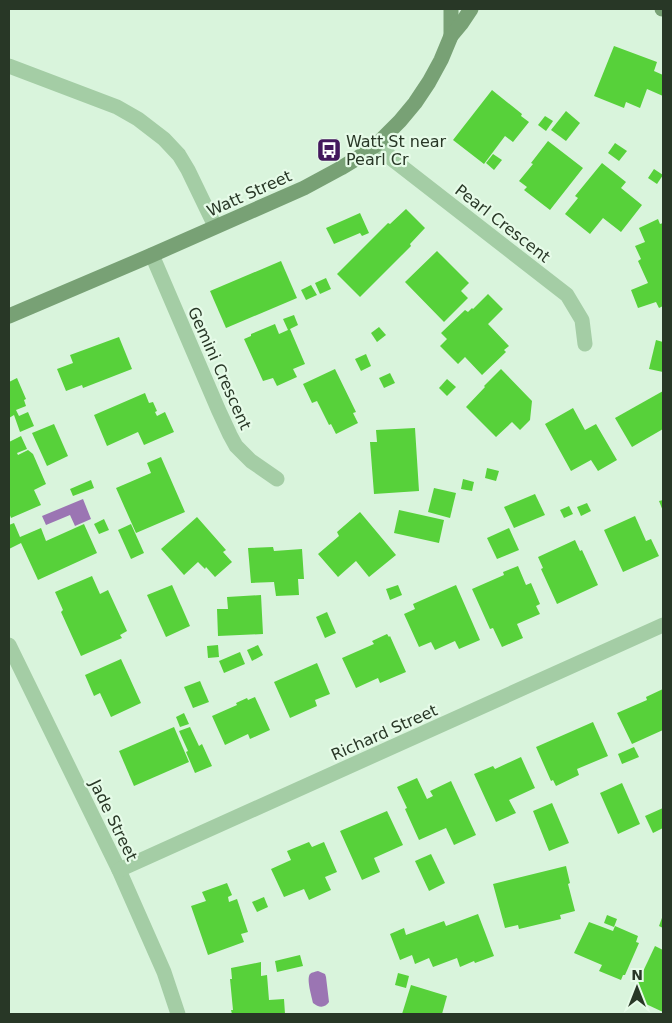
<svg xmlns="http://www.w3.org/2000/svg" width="672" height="1023" font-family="'DejaVu Sans',sans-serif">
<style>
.water{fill:#9b75b3}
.building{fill:#57d13a}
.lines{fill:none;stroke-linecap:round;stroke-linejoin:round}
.street{stroke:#a4cda5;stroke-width:15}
.secondary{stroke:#78a175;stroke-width:15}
.labels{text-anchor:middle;stroke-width:4.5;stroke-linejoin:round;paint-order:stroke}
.poi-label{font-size:16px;fill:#283726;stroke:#e6fbe8;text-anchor:start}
.street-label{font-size:16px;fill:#283726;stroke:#e6fbe8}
</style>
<rect width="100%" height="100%" fill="#d9f4dc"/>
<!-- water -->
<g class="water">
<polygon points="83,499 91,519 75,526 70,515 46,525 42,516"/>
<path d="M 318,971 L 325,974 L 326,977 L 329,1002 C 325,1008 319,1008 313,1003 C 312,997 306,979 310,974 C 312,972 315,972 318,971 Z"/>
</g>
<!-- building -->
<g class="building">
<polygon points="614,46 657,62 654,71 663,75 663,96 647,89 640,108 626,102 624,108 594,96"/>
<polygon points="492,90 522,114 521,116 529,122 513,142 505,136 484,164 453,140"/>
<polygon points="566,111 580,123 566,141 551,130"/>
<polygon points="545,116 553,121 546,131 538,125"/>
<polygon points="548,141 583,168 550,210 524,190 527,187 519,181 533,164 531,163"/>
<polygon points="615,143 627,151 619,161 608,153"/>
<polygon points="493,154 502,160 494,170 486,163"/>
<polygon points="602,163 626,182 621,188 642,205 621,232 603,218 590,234 565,214 578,198 575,196"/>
<polygon points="654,169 663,175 657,184 648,178"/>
<polygon points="406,209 425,228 410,244 411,246 360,297 337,274 388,223 390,224"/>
<polygon points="360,213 369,233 362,236 360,233 334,244 326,228"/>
<polygon points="658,219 660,224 663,223 663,306 659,308 656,302 638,308 631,290 648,283 638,261 641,259 635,246 645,242 639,228"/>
<polygon points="437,251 469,283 461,291 468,298 444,322 405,282"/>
<polygon points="281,261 297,298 226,328 210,291"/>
<polygon points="326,278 331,289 320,294 315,283"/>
<polygon points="311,285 317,295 306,300 301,290"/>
<polygon points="488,294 503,309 488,324 509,346 504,350 506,352 482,375 465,357 458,364 440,346 447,339 441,333 465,310 468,312 472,308 473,309"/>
<polygon points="294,315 298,325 290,329 305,364 293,369 297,377 277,386 273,378 263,381 244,339 251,336 251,334 275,324 279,334 288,330 283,319"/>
<polygon points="379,327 386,335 377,342 371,333"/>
<polygon points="119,337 132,369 83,388 82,385 66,391 57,369 73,363 70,355"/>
<polygon points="656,340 663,342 663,372 649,369"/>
<polygon points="366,354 371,366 361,371 355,359"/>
<polygon points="335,369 356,412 353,413 358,423 336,434 331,424 329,425 317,401 312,403 303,384"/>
<polygon points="501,369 532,401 530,420 520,430 512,422 496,437 466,407 485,387 484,386"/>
<polygon points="390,373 395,383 384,388 379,378"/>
<polygon points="17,378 26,399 24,400 26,406 16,410 19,416 28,412 34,426 20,432 14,415 9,418 9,382"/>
<polygon points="447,379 456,387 447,396 439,388"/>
<polygon points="663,391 663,429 632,447 615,418"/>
<polygon points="145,393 149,403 153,402 157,411 155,412 157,416 165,412 174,432 144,445 138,432 107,446 94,415"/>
<polygon points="573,408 585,430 596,424 617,460 598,471 591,460 571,471 545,424"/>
<polygon points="54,424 68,456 47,466 32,433"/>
<polygon points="415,428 419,491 374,494 370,442 377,442 376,430"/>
<polygon points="21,436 27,449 17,453 18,455 28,450 33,454 46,484 34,490 41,505 11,518 9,513 9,442"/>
<polygon points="161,457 185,512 136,533 116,488 151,473 147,463"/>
<polygon points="487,468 499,471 496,481 485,478"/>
<polygon points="463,479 474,482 472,491 461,489"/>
<polygon points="91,480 94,488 73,496 70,489"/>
<polygon points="434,488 456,493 450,518 428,512"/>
<polygon points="535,494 545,515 514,528 504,507"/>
<polygon points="663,500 663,511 659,501"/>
<polygon points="587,503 591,511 581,516 577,507"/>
<polygon points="569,506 573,514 564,518 560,510"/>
<polygon points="399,510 444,520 439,543 394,533"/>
<polygon points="360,512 396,555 369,577 356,561 338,577 318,554 339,536 337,532"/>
<polygon points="635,516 646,541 651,539 659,556 623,572 604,530"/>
<polygon points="197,517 226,550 223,552 232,562 215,577 206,567 205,569 198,562 184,575 161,549"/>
<polygon points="104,519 109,530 99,534 94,524"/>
<polygon points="14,523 20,537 41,528 46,541 84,524 97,553 38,580 21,543 9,549 9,525"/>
<polygon points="131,524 144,553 131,559 118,530"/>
<polygon points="509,528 519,550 497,559 487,538"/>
<polygon points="575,540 580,551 582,550 598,585 557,604 541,569 543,568 538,557"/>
<polygon points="273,547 274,551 302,549 304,579 298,579 299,595 276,596 274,582 251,583 248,548"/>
<polygon points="518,566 526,585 531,583 540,604 536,606 540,614 517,624 523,638 502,647 493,628 490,629 472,589 504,575 503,572"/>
<polygon points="92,576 100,594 108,590 127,631 120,635 122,638 81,656 61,612 63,610 55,592"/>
<polygon points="172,585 190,626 166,637 147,595"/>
<polygon points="398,585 402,595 390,600 386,589"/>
<polygon points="456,585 480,640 459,649 455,641 435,650 431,642 419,647 404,614 415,609 413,604"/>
<polygon points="261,595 263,634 218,636 217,609 228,609 227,597"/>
<polygon points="327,612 336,633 325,638 316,617"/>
<polygon points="387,634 389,637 390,636 406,672 380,683 378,678 356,688 342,658 374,644 372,641"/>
<polygon points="218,645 219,657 208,658 207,646"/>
<polygon points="258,645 263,655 252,661 247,650"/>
<polygon points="240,652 245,664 224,673 219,661"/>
<polygon points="121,659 141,703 111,717 100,693 94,696 85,675"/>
<polygon points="317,663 330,694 315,700 317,706 290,718 274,682"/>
<polygon points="200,681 209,702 193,708 184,687"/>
<polygon points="663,689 663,730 632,744 617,713 647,700 646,697"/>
<polygon points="255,697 270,730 250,739 248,734 225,745 212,716 237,705 236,703 247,698 248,700"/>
<polygon points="184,713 189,724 180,727 176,717"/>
<polygon points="593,722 608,756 577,769 579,775 556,786 553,780 551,781 536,747"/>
<polygon points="174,727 189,762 134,786 119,751"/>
<polygon points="190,727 199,746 202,744 212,766 195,773 186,752 188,751 179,731"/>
<polygon points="634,747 639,757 622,764 618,754"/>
<polygon points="521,757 535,788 509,800 516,813 496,822 474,774 493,766 495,769"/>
<polygon points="417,778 427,799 433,796 430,791 451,781 476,835 454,845 446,828 419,840 405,809 407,808 397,787"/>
<polygon points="622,783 640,824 618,834 600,793"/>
<polygon points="552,803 569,843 549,851 533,811"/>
<polygon points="663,808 663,828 653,833 645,816"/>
<polygon points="387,811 403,845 374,858 380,872 362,880 340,831"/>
<polygon points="309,842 312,847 324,842 337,872 325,877 331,890 309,900 304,889 284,897 271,869 291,860 287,851"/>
<polygon points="431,854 445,883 429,891 415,861"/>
<polygon points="566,866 570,883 568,884 575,911 560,915 561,919 519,929 518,925 505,928 493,884"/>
<polygon points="227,883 232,895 228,897 229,902 237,899 248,932 241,934 244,942 208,955 191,906 206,901 202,892"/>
<polygon points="264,897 268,907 257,912 252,902"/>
<polygon points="478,914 494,956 475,963 474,961 460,967 457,958 433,967 429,958 415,964 412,955 400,960 390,934 404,928 406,935 444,921 446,926"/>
<polygon points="607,915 617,919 614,927 604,923"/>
<polygon points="663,915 663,928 659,926"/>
<polygon points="589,922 613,931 615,926 638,936 636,942 639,943 625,975 623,975 621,980 599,971 602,965 574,953"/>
<polygon points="655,946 663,950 663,1012 631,997"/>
<polygon points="300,955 303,966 277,972 275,961"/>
<polygon points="261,962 261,976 267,975 269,1000 284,999 285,1014 232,1014 231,1010 233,1010 230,979 232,979 231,968"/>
<polygon points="398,973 409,976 406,988 395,985"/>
<polygon points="411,985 447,996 442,1014 402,1014"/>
</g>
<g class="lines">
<!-- street -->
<g class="street">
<polyline points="9,66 117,107 138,119 164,139 179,155 188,170 215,226"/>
<polyline points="378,143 392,159 567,295 582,320 585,344"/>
<polyline points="152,255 218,409 230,435 236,446 251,461 277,479"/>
<polyline points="9,645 119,870 164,972 178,1014"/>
<polyline points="119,870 663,625"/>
</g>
<!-- secondary -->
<g class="secondary">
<polyline points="662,9 663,9"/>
<polyline points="451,36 451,9"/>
<polyline points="9,316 152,255 304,188 341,168 364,154 378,143 400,121 415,103 429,82 441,60 451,36 461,24 471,9"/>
</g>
</g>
<!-- icons -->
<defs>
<symbol id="bus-square" viewBox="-11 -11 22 22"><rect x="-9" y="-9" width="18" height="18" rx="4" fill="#43185d" stroke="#e6fbe8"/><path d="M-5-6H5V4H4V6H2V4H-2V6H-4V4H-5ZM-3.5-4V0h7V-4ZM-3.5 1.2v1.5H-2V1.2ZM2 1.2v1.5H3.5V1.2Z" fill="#fff"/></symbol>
</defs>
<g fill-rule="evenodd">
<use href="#bus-square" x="315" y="136" width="28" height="28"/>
</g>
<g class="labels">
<!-- poi labels -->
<g class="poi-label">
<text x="346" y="147">Watt St near<tspan x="346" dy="18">Pearl Cr</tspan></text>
</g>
<!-- street labels -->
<g class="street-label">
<text transform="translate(249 193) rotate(-24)" y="6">Watt Street</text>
<text transform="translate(503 223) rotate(38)" y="6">Pearl Crescent</text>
<text transform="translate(220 368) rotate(66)" y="6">Gemini Crescent</text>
<text transform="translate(384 732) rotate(-24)" y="6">Richard Street</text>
<text transform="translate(114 820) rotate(64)" y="6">Jade Street</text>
</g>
</g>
<!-- border -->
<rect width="672" height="1023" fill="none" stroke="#283726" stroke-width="20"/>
<!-- north arrow -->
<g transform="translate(637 988)" stroke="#e6fbe8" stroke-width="4" paint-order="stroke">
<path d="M0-4L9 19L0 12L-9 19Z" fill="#283726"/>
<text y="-8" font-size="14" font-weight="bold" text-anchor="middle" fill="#283726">N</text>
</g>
</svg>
